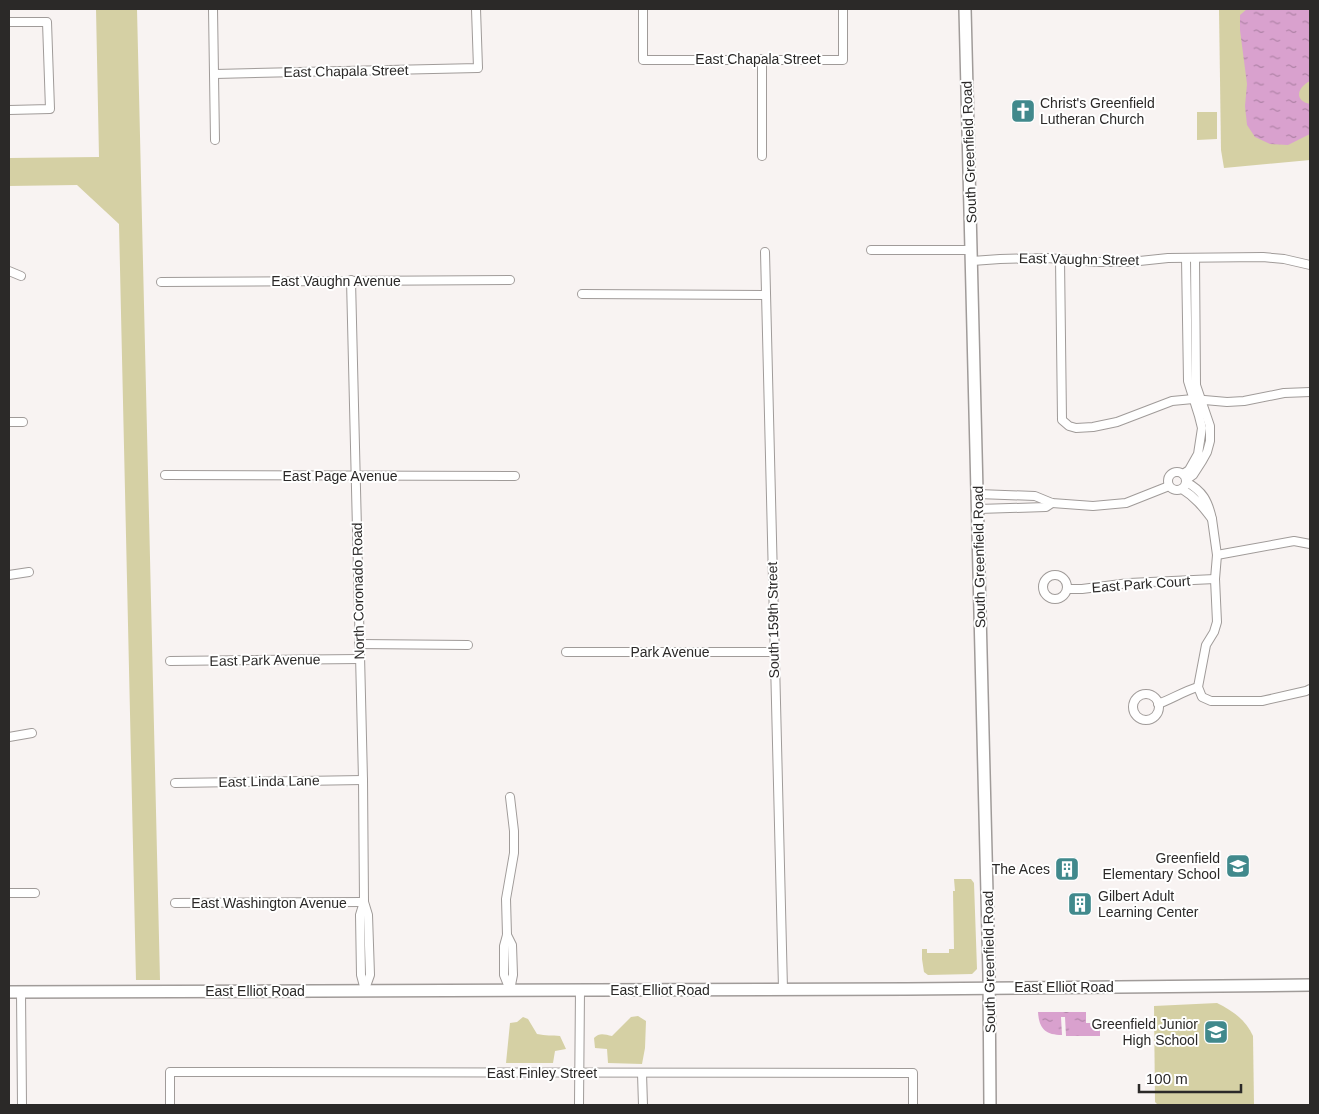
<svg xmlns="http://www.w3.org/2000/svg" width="1319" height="1114" font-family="Arial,sans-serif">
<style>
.green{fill:#d5d0a4}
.water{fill:url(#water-ripples)}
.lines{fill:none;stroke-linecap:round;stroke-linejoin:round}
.minor-casing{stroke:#a09b99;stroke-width:10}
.secondary-casing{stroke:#a09b99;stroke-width:14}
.minor{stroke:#fff;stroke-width:8}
.secondary{stroke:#fff;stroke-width:11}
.labels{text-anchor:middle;stroke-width:4;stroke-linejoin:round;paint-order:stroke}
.street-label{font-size:14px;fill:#2b2928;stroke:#fff}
.poi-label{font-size:14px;fill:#2b2928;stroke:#fff;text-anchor:end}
</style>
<defs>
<pattern id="water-ripples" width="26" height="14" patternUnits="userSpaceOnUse" patternTransform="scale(1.25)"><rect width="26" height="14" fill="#d9a1ce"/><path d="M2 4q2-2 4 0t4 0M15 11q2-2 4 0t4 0" fill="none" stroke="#b083a7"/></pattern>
</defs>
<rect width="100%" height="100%" fill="#f8f3f2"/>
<!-- green -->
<g class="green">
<polygon points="96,9 137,9 160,980 136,980 119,224 77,185 9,186 9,158 99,157"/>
<polygon points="1219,9 1310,9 1310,160 1224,168 1221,150"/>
<polygon points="1197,112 1217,112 1217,139 1197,140"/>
<polygon points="954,879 971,879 974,883 977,969 972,974 928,975 924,972 922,959 922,949 927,949 927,953 949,953 949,949 954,949 953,891 955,891"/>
<path d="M 1217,1003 C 1233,1011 1246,1020 1253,1036 L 1254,1105 L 1158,1105 L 1155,1102 L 1154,1006 Z"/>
<path d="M 638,1016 L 646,1021 L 645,1048 L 642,1064 L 608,1063 L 607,1049 L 595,1048 L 594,1038 C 600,1032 605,1035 612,1036 L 631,1017 Z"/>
<path d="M 523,1017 L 528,1019 L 537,1034 C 546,1036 552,1035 560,1036 L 566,1049 L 555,1051 L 553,1063 L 506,1063 L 510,1023 L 517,1022 Z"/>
</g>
<!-- water -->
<g class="water">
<path d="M 1247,9 L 1310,9 L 1310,81 C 1298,87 1293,100 1310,104 L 1310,134 L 1288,145 L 1270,144 L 1255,137 L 1247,125 L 1245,106 L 1247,84 L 1240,30 L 1240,15 Z"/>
<path d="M 1038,1012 L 1086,1012 L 1086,1023 L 1100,1023 L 1100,1036 L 1066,1036 L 1065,1017 L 1061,1017 L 1062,1035 C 1045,1035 1039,1028 1038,1012 Z"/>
</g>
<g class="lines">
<defs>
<g id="minor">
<polyline points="213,9 215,140"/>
<polyline points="643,9 643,60 843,60 843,9"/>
<polyline points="9,22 47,22 50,109 9,110"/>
<polyline points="762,59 762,156"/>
<polyline points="215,74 478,68 476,9"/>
<polyline points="871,250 972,250"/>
<polyline points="765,252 783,989"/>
<polyline points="1060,259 1062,420 1069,426 1076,428 1093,427 1117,422 1172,401 1193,399 1227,402 1244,401 1284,393 1310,392"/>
<polyline points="972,261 1000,259 1047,258 1098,262 1130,262 1168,258 1263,257 1284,259 1310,265"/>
<polyline points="9,271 21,276"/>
<polyline points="351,280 363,780 364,902 360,915 361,975 365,990"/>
<polyline points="161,282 510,280"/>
<polyline points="582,294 765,295"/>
<polyline points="9,422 23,422"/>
<circle cx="1177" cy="481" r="9"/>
<polyline points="1183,474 1189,470 1198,454 1202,428 1199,416 1188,381 1186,258"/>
<polyline points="165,475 515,476"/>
<polyline points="1186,480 1193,475 1202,461 1207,452 1210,441 1210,426 1196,385 1195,258"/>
<path d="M 1182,489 C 1195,497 1203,507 1212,519 C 1208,501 1203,491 1186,482"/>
<polyline points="978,494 1035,496 1052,503 1093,506 1126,503 1169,486"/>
<polyline points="978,509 1046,507 1052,503"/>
<polyline points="1212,519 1217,555 1215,579 1217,622 1214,632 1206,645 1198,687 1202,697 1211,701 1262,701 1306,691 1310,689"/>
<polyline points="1217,555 1294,541 1310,544"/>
<polyline points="9,575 29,572"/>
<circle cx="1055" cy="587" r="12"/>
<polyline points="1067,589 1082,589 1129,583 1215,579"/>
<polyline points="359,644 468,645"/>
<polyline points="566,652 774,652"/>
<polyline points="170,661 360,659"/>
<circle cx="1146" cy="707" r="13"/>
<path d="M 1158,704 C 1172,699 1184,691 1198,687"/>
<polyline points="9,737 32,733"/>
<polyline points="175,783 363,780"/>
<polyline points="9,893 35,893"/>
<polyline points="364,902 368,915 370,975 365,989"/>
<polyline points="175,903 364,902"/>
<polyline points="507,935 512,945 513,975 510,990"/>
<polyline points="510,990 504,975 504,946 507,935 506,899 514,853 514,831 510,797"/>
<polyline points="21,992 22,1105"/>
<polyline points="642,1073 643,1105"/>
<polyline points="170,1105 170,1072 913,1073 913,1105"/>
<polyline points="579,1105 580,990"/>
</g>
<g id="secondary">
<polyline points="965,9 989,974 990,1105"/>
<polyline points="9,992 907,989 1310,985"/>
</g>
</defs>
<!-- minor casing -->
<use href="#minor" class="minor-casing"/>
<!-- secondary casing -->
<use href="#secondary" class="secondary-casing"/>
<!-- minor -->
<use href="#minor" class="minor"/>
<!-- secondary -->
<use href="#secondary" class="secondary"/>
</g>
<!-- icons -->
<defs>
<symbol id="church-square" viewBox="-11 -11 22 22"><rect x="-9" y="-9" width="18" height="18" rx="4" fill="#41898c" stroke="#fff"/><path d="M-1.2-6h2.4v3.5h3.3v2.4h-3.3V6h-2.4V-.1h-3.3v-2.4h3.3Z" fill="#fff"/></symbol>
<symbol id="school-square" viewBox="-11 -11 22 22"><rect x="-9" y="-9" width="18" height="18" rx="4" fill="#41898c" stroke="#fff"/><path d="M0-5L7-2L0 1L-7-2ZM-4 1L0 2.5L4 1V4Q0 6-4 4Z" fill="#fff"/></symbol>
<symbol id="building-square" viewBox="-11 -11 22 22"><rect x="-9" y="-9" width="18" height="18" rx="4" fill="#41898c" stroke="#fff"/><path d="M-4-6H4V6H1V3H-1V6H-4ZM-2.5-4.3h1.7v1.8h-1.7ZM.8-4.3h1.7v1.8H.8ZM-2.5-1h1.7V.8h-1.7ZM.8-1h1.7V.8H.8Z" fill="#fff"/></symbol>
</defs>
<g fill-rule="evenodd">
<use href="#church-square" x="1009" y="97" width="28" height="28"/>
<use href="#school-square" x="1224" y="852" width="28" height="28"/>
<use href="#building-square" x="1053" y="855" width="28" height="28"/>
<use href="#building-square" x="1066" y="890" width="28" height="28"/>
<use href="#school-square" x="1202" y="1018" width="28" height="28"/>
</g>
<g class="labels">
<!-- street labels -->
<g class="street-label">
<text x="758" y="64">East Chapala Street</text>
<text transform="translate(346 71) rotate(-1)" y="5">East Chapala Street</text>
<text transform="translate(969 152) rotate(-92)" y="5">South Greenfield Road</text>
<text transform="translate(1079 259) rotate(1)" y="5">East Vaughn Street</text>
<text x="336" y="286">East Vaughn Avenue</text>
<text x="340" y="481">East Page Avenue</text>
<text transform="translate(979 557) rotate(-91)" y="5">South Greenfield Road</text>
<text transform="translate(1141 584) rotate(-4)" y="5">East Park Court</text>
<text transform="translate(358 591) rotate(-91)" y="5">North Coronado Road</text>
<text transform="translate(773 620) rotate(-91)" y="5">South 159th Street</text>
<text x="670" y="657">Park Avenue</text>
<text transform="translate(265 660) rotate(-1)" y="5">East Park Avenue</text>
<text transform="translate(269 781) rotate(-1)" y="5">East Linda Lane</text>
<text x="269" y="908">East Washington Avenue</text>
<text transform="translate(989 962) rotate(-91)" y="5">South Greenfield Road</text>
<text x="1064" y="992">East Elliot Road</text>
<text x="660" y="995">East Elliot Road</text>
<text x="255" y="996">East Elliot Road</text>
<text x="542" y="1078">East Finley Street</text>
</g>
<!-- poi labels -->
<g class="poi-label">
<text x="1040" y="108" text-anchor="start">Christ's Greenfield<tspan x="1040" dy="16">Lutheran Church</tspan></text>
<text x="1220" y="863">Greenfield<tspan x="1220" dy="16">Elementary School</tspan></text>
<text x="1050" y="874">The Aces</text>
<text x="1098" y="901" text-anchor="start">Gilbert Adult<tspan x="1098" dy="16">Learning Center</tspan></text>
<text x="1198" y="1029">Greenfield Junior<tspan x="1198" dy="16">High School</tspan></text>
</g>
</g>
<!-- border -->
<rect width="1319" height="1114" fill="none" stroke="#2b2928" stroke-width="20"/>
<!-- scale -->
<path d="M1139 1084v8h102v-8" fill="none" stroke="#2b2928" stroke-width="2.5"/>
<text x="1146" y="1084" font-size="15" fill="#2b2928" stroke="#ffffff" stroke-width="4" paint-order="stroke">100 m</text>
</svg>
